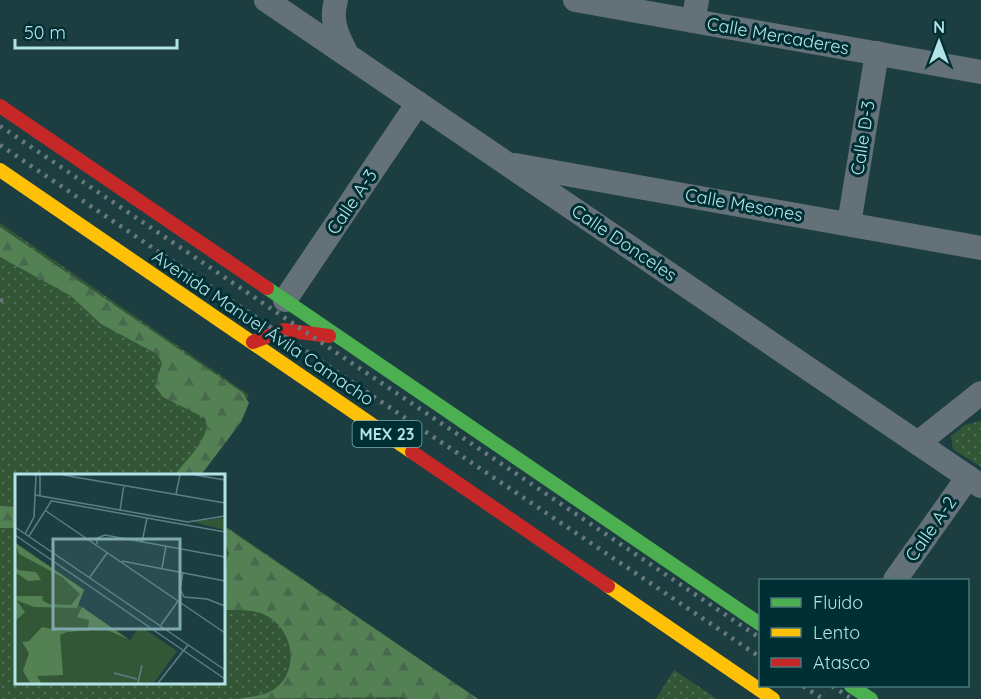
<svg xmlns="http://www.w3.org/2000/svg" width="981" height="699" font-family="Quicksand,sans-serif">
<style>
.grass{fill:url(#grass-dots)}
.forest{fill:url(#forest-firs)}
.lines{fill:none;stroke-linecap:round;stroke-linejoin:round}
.path{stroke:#6a777c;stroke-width:4;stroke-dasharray:3 3;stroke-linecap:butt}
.street{stroke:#647179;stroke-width:24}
.fast{stroke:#4caf50;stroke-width:14}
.slow{stroke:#ffc107;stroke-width:14}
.jam{stroke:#c62828;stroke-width:14}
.rail{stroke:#68797e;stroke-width:4.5;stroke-dasharray:3 6;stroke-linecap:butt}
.labels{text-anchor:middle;stroke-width:6;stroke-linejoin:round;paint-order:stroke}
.shield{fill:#002f33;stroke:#7eadb1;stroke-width:1.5}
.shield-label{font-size:16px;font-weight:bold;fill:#b4e3e7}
.street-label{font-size:18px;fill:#b4e3e7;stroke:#002f33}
.inset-road{fill:none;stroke:#598083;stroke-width:1.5}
.view{fill:#7fa9ad;fill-opacity:0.15;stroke:#7fa9ad;stroke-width:3}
.inset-edge{fill:none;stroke:#b4e3e7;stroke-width:3}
</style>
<defs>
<pattern id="grass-dots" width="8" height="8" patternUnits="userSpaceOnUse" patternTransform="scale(1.5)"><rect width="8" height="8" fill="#335736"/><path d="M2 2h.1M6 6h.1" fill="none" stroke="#4e6f53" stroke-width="1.8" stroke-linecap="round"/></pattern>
<pattern id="forest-firs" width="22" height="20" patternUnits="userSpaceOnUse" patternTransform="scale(1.5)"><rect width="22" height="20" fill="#538154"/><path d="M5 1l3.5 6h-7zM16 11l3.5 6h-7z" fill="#47694e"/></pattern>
</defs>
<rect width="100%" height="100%" fill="#1d3e41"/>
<!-- grass -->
<g class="grass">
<polygon points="0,223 249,395 194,475 16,476 16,682 224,682 224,525 478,699 0,699"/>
<polygon points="981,421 981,467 953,449 951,436 965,425"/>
<polygon points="674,670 717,699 656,699"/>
</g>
<!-- forest -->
<g class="forest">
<path d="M 0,227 L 243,393 L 249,403 L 241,422 L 201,475 L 175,475 C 185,460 213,437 205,418 L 163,397 L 155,386 L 162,363 L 157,354 L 101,324 L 71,296 L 0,257 Z"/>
<polygon points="0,506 16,507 16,528 0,528"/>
<path d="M 225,527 L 478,699 L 406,699 L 401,697 L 235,699 C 245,698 263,696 271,691 C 300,675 295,633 269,617 C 257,609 238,610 224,610 L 224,565 L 229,554 L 224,538 Z"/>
</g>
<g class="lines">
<!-- path -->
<polyline class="path" points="0,300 4,301"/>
<!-- street -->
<g class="street">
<polyline points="266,0 981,486"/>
<path d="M 336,0 C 330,21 337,35 347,54"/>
<polyline points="575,0 981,72"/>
<polyline points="693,21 697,0"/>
<polyline points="515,165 981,248"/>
<polyline points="849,224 877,53"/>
<polyline points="285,300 418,103"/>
<polyline points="918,443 981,393"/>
<polyline points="895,580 968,477"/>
</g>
<!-- fast -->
<g class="fast">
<polyline points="267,288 760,624"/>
<polyline points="851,686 871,699"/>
</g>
<!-- slow -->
<g class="slow">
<polyline points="0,170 412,452"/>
<polyline points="608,586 773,699"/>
</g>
<!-- jam -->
<g class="jam">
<polyline points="0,106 267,288"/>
<polyline points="253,342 284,330 329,336"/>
<polyline points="412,452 608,586"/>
</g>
<!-- rail -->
<g class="rail">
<polyline points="0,126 760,638"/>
<polyline points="0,145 760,657"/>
<polyline points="803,686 823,699"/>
<polyline points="832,686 852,699"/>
</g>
</g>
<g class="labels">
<!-- shield labels -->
<rect class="shield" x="352.5" y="421" width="69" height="26" rx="4.5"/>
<g class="shield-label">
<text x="387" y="440">MEX 23</text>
</g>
<!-- street labels -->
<g class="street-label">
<text transform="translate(778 36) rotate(10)" y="6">Calle Mercaderes</text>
<text transform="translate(863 138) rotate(-81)" y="6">Calle D-3</text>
<text transform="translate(352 202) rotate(-56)" y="6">Calle A-3</text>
<text transform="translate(744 205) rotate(10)" y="6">Calle Mesones</text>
<text transform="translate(624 243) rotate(34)" y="6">Calle Donceles</text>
<text transform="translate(263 328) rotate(34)" y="6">Avenida Manuel Ávila Camacho</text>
<text transform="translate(931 529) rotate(-55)" y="6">Calle A-2</text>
</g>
</g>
<!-- overview -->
<g transform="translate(15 474)">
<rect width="210" height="210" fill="#1d3e41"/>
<path d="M 0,68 L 70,116 L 61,129 L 115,166 L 125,152 L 162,177 L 139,209 L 0,209 Z" fill="#335736"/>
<path d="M 0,69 L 69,116 L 62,134 L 19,133 L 1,126 L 10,138 L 0,147 L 1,122 L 28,122 L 27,126 L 34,130 L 56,131 L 65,120 L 47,103 L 4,80 ZM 0,92 L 3,96 L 21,98 L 26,106 L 13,107 L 0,98 ZM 67,133 L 113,165 L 90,155 L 52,158 L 45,161 L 48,201 L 22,202 L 26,209 L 15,209 L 8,197 L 14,179 L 7,168 L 14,167 L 27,153 L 46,157 L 73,154 L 74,146 L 62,143 Z" fill="#538154"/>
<path d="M 210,44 L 210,56 L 182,49 L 183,47 Z" fill="#335736"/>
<path d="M 124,155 L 137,163 L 121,184 L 112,174 ZM 89,156 L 111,168 L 104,188 L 54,187 L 53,159 Z" fill="#335736"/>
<path class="inset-road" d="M 48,1 L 210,29M 180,1 L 210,6M 161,20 L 165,1M 20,21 L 173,48 L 210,42M 25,21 L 25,1M 37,27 L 210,58M 105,36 L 109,11M 31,37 L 210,159M 0,53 L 210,196M 10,60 L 19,43 L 21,1M 0,61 L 210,205M 14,62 L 37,26M 127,68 L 132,44M 82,70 L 82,64 L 90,61 L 210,83M 107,87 L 210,107M 147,94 L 151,72M 168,98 L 165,115 L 169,123M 75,103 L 92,79M 169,123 L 192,125 L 210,132M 146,151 L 163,127M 99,199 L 122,205M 123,209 L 127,191M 143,209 L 173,171"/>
<path class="view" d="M 38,65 L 165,65 L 165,155 L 38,155 Z"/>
<rect width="210" height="210" class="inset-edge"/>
</g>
<!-- legend -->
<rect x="759" y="579" width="210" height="108" fill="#002f33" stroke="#48777b" stroke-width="1.5"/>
<rect x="771" y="598" width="30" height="9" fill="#4caf50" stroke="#48777b" stroke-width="1.5"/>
<text x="813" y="609" font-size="18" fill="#b4e3e7">Fluido</text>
<rect x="771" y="628" width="30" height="9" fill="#ffc107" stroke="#48777b" stroke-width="1.5"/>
<text x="813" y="639" font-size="18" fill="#b4e3e7">Lento</text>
<rect x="771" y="658" width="30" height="9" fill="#c62828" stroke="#48777b" stroke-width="1.5"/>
<text x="813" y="669" font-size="18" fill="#b4e3e7">Atasco</text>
<!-- north arrow -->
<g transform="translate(939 42)" stroke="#002f33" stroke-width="4.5" paint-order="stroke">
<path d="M0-4.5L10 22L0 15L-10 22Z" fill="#b4e3e7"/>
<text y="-9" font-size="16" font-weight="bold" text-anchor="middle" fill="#b4e3e7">N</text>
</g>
<!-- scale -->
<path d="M15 39v9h162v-9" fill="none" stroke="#b4e3e7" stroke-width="3"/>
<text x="24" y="39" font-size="18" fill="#b4e3e7" stroke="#002f33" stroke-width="4.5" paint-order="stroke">50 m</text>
</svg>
